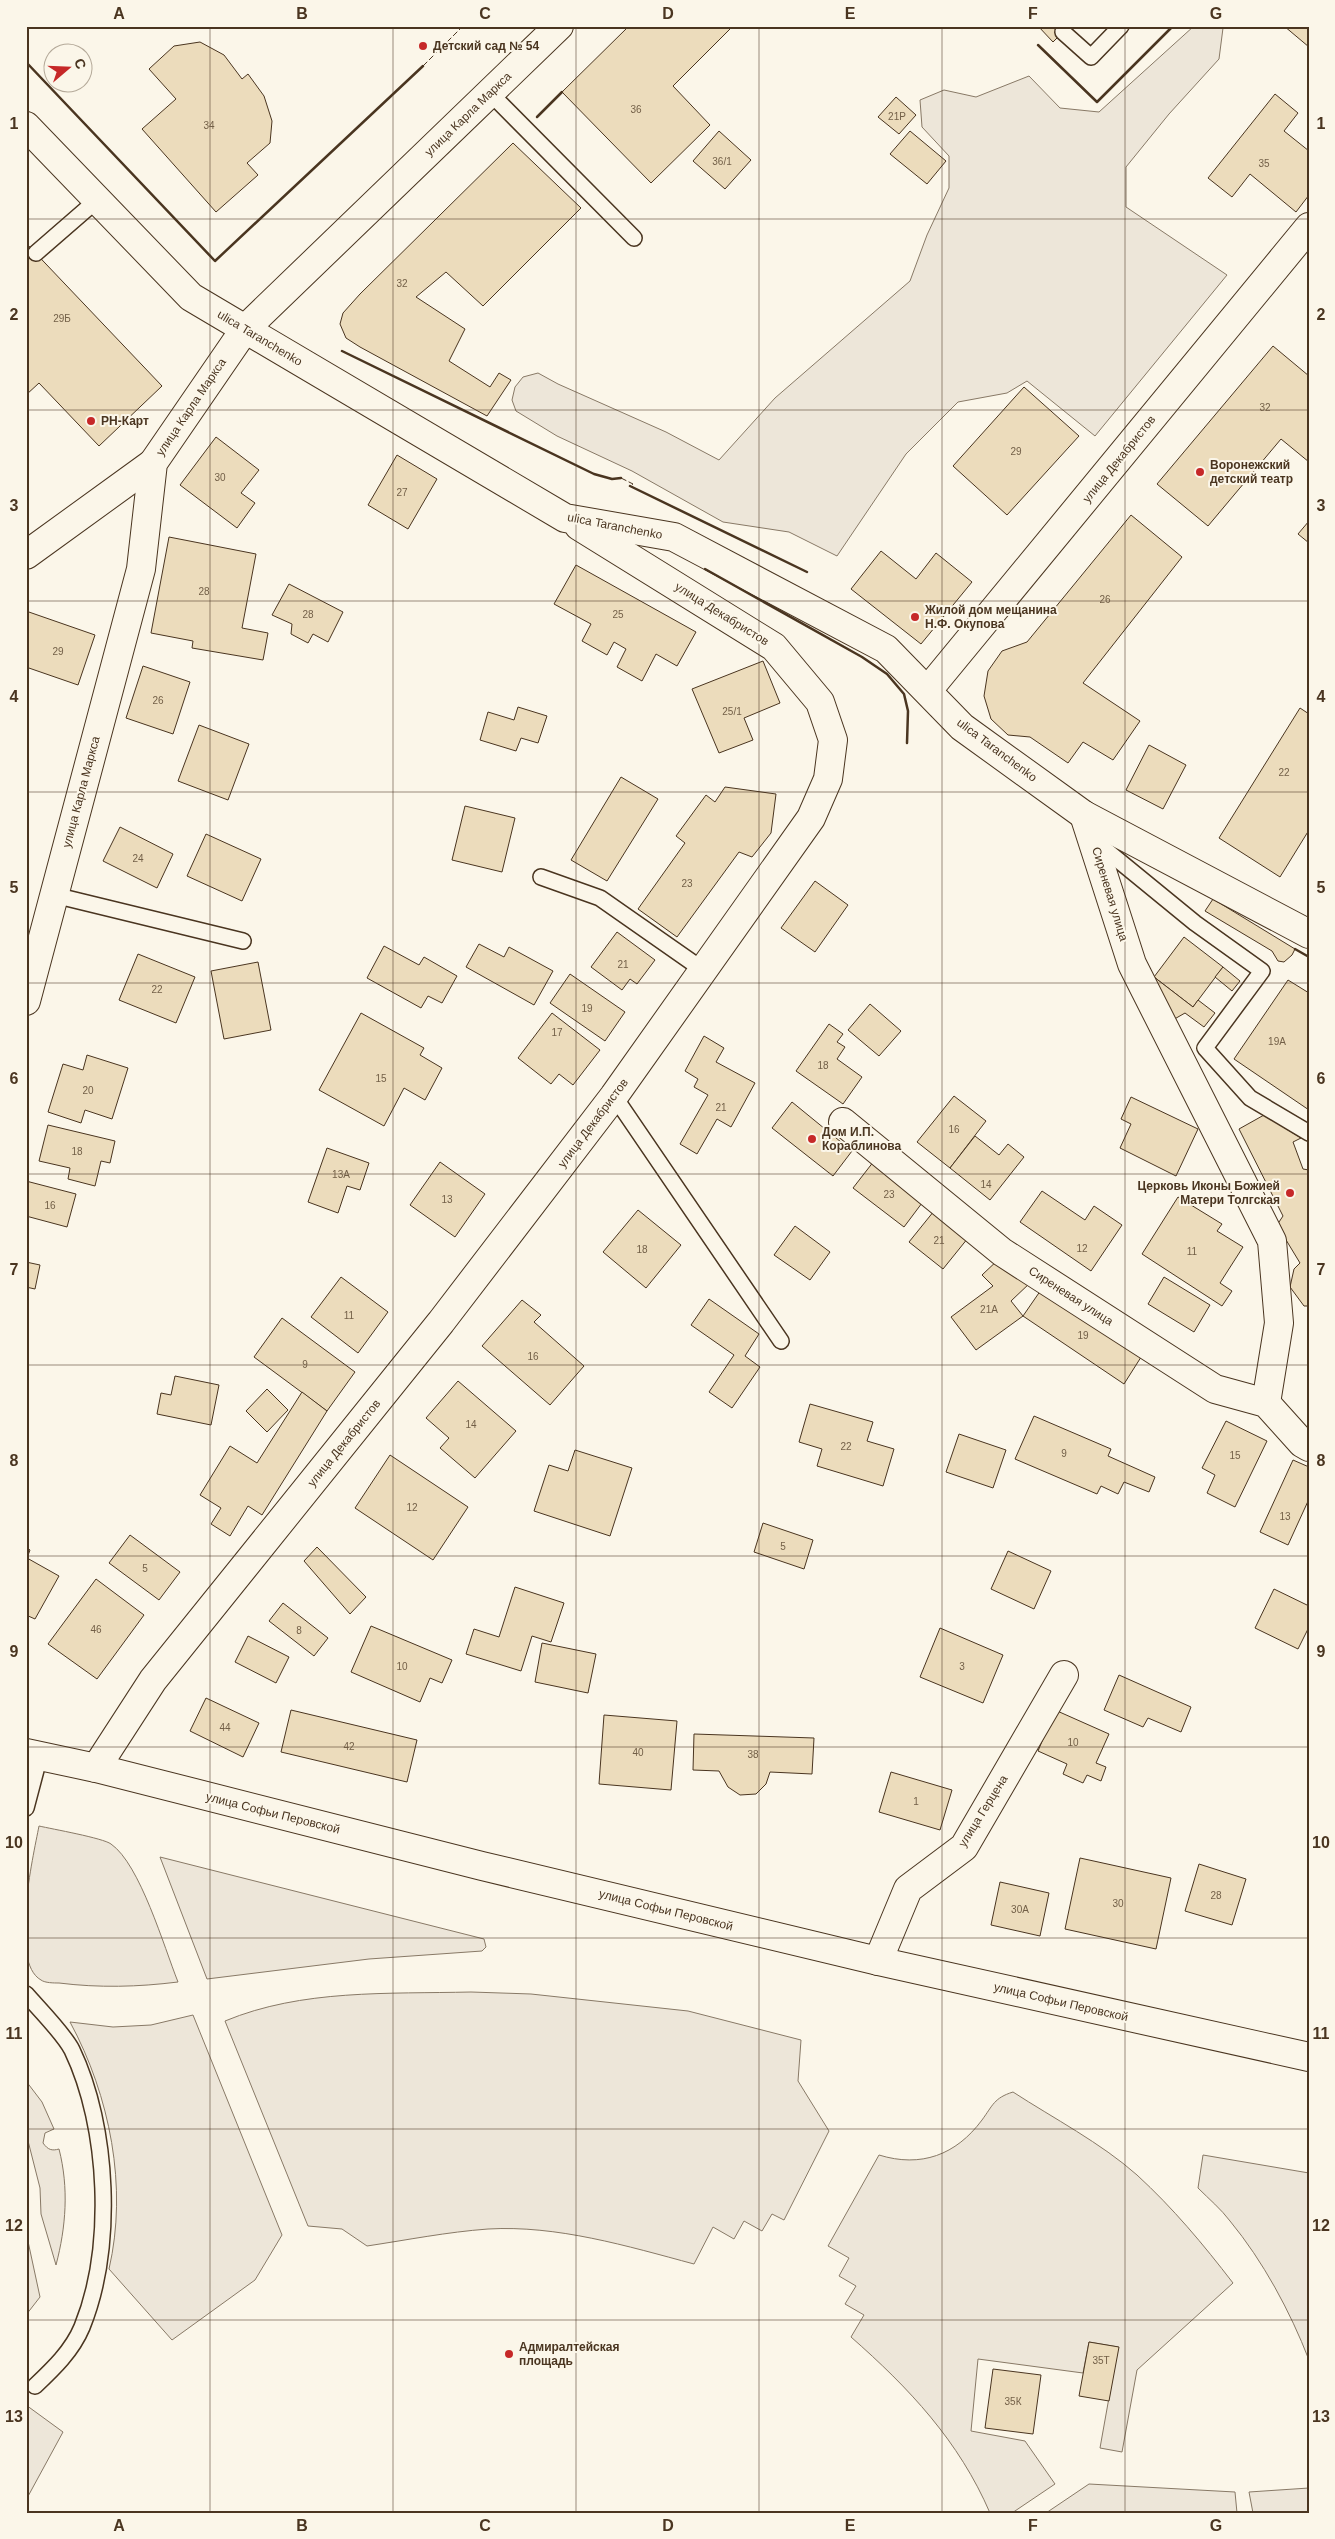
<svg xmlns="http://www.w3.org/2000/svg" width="1335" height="2539" font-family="Arial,sans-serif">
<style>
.green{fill:#ede6d9;stroke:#887966}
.building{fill:#ecdcbc;stroke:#4a3520}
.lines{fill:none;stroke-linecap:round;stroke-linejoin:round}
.lane-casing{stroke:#4a3520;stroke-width:18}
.street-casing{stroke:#4a3520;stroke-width:30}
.secondary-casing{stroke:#4a3520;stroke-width:30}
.lane{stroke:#fbf6e9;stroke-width:15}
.street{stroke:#fbf6e9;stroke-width:28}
.secondary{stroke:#fbf6e9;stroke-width:28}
.fence{stroke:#4a3520;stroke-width:1;stroke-dasharray:6 2.5;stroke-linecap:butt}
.wall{stroke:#4a3520;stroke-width:2.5}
.grid{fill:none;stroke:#4a3520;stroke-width:1;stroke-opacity:0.55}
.poi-dot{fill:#c62828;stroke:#fbf6e9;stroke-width:2}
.labels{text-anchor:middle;stroke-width:4;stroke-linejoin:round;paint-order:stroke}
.number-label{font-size:10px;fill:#725f47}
.poi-label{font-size:12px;font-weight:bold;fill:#4a3520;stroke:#fbf6e9;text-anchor:start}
.street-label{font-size:12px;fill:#4a3520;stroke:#fbf6e9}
.neatline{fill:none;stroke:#4a3520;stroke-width:2}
.grid-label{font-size:16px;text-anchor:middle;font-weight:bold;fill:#4a3520}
</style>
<rect width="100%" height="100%" fill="#fbf6e9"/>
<!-- green -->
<g class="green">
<polygon points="1194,26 1223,28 1219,59 1169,114 1126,167 1126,207 1227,275 1095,436 1027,381 1007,393 958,402 906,454 837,556 789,532 723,522 632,471 557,436 516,411 512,400 515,387 523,377 538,373 558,384 666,432 719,460 775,398 910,281 927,235 949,188 949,156 922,127 920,100 944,90 976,97 1029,76 1060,108 1099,112"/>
<path d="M 39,1826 C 52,1829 103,1838 111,1844 C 140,1864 164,1947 178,1982 C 138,1987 99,1988 59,1983 C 54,1983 45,1983 41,1980 C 9,1962 33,1857 39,1826 Z"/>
<polygon points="160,1857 484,1939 486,1947 482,1951 369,1959 207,1979"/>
<path d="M 471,1992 L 531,1994 L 688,2011 L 801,2040 L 798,2081 L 829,2131 L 784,2220 L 772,2214 L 762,2231 L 744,2221 L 734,2239 L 713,2227 L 694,2264 C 627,2246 557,2225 488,2229 C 447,2232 407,2240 367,2246 L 342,2229 L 308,2226 L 225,2021 C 302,1989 388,1994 471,1992 Z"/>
<path d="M 193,2015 L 282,2235 L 255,2280 L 172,2340 L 109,2269 C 128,2187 110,2096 70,2022 L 113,2027 L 151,2025 Z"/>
<path d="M 26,2081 L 42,2102 L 54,2129 L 45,2133 L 43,2143 C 48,2150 52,2151 59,2149 C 69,2188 66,2227 56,2265 L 41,2214 L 40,2188 L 26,2133 Z"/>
<path d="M 1013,2092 C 1053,2118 1101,2143 1137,2175 C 1173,2208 1203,2244 1233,2283 L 1137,2370 L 1122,2452 L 1100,2448 L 1118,2347 L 1089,2342 L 1083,2373 L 978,2359 L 971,2431 L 1025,2441 L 1055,2484 L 1012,2513 L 990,2513 C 959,2441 909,2388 851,2337 L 864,2315 L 845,2304 L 856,2286 L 839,2276 L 849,2258 L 828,2246 L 879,2155 C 921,2168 956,2155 982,2120 C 993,2105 994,2098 1013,2092 Z"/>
<path d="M 1203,2155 L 1309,2173 L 1309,2360 C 1290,2311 1263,2261 1230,2221 C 1221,2209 1209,2199 1198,2188 Z"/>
<polygon points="26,2232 40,2297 26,2315"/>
<polygon points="26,2405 63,2432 26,2500"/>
<polygon points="1089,2484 1235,2492 1237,2513 1046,2513"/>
<polygon points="1309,2488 1309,2513 1253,2513 1249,2492"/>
</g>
<!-- building -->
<g class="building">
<polygon points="629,26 733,26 673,86 710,125 651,183 562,92"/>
<polygon points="1038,26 1069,26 1053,42"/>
<polygon points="1284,26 1309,26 1309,47"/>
<polygon points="200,42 224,55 242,79 248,74 264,96 272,121 270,143 247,163 258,175 216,212 142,129 176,99 149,69 174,46"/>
<polygon points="1275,94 1298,113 1284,131 1309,151 1309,195 1296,212 1250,174 1232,197 1208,178"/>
<polygon points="896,97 916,115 899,134 878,117"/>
<polygon points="719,131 751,160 725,189 693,161"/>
<polygon points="910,131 946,161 927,184 890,154"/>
<polygon points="513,143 581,208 483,306 446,272 416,297 465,329 449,361 490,387 499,373 511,380 487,416 360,347 346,338 340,324 343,313 360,294"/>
<polygon points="26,243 162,386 99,446 39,383 26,395"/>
<polygon points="1273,346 1309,376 1309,462 1281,439 1208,526 1157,484"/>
<polygon points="1024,387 1079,436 1007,515 953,466"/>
<polygon points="216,437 259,470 241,493 255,503 237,528 180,485"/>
<polygon points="397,455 437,479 408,529 368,505"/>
<polygon points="1131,515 1182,557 1083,683 1140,721 1113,760 1083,742 1068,763 1030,737 1008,735 991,719 984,696 988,671 1002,651 1027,642"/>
<polygon points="1309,521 1309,543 1298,534"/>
<polygon points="169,537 256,554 242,628 268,633 263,660 192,648 193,641 151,633"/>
<polygon points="881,551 916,579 936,553 972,582 921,644 851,589"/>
<polygon points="576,565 696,632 677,666 656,654 642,681 617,667 626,649 614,642 607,655 582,641 591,624 554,604"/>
<polygon points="289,584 343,612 328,642 313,634 308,643 291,634 292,624 272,615"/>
<polygon points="26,611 95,635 78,685 26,667"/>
<polygon points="763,661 780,703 744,718 753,740 719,753 692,689"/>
<polygon points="143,666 190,682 173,734 126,718"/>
<polygon points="518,707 547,716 538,743 521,738 516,751 480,740 488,712 514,720"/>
<polygon points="1300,708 1309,714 1309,830 1280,877 1219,838"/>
<polygon points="199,725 249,744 228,800 178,781"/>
<polygon points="1149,745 1186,765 1163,809 1126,790"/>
<polygon points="621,777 658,799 607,881 571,860"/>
<polygon points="725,787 776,794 771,833 752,857 739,852 677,937 638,909 685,843 676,836 706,795 715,802"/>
<polygon points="465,806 515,818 502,872 452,860"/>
<polygon points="120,827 173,854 157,888 103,861"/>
<polygon points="206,834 261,859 242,901 187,876"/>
<polygon points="815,881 848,905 815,952 781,928"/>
<polygon points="1213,899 1295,949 1292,955 1284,962 1278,961 1272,951 1205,911"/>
<polygon points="617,932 655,960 637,984 630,979 622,990 591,967"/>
<polygon points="1184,937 1223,967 1193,1007 1154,977"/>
<polygon points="479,944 504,957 509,947 553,971 534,1005 466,967"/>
<polygon points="384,946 419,965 424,957 457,976 442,1003 428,996 421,1008 367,978"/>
<polygon points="138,954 195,977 176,1023 119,1000"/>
<polygon points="258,962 271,1030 224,1039 211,971"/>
<polygon points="1223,967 1240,981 1232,991 1215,977"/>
<polygon points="570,974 625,1012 605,1041 550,1003"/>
<polygon points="1154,977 1193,1007 1198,1000 1215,1013 1204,1027 1185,1013 1171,1021"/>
<polygon points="1288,980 1309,993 1309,1110 1234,1059"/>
<polygon points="870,1004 901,1031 879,1056 848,1030"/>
<polygon points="361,1013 424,1048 420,1055 442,1068 425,1100 404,1088 384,1126 319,1090"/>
<polygon points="552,1013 600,1050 573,1085 559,1074 551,1084 518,1058"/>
<polygon points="829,1024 843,1034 837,1042 845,1047 837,1059 862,1077 843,1104 796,1071"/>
<polygon points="704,1036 724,1048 716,1062 755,1083 731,1127 717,1119 697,1154 680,1144 708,1095 694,1087 698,1079 685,1071"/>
<polygon points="87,1055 128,1068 112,1119 85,1110 81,1123 48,1112 63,1064 83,1070"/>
<polygon points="954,1096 986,1121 950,1168 917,1142"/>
<polygon points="1131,1097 1198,1129 1176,1176 1120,1148 1131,1124 1121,1119"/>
<polygon points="792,1102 852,1151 833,1176 772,1128"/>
<polygon points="1264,1115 1301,1138 1293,1142 1303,1169 1309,1170 1309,1306 1304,1306 1290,1287 1294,1269 1300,1263 1277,1225 1283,1216 1239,1129"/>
<polygon points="48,1125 115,1141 110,1163 101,1161 95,1186 68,1179 70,1168 39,1161"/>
<polygon points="975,1136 999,1155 1008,1144 1024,1157 990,1200 950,1168"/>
<polygon points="327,1148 369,1163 360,1190 347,1186 338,1213 308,1202"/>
<polygon points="874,1161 925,1199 904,1227 853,1188"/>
<polygon points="440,1162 485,1194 455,1237 410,1205"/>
<polygon points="26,1181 76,1194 67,1227 26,1216"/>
<polygon points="1042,1191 1085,1220 1094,1206 1122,1225 1091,1271 1020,1222"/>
<polygon points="1178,1197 1222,1224 1217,1231 1243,1247 1220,1283 1232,1291 1222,1306 1142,1254"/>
<polygon points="638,1210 681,1245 646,1288 603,1252"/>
<polygon points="934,1211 968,1238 943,1269 909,1242"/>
<polygon points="795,1226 830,1252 810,1280 774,1255"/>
<polygon points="1000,1258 1031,1282 1011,1301 1023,1316 976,1350 951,1317 993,1286 982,1275"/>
<polygon points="26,1262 40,1265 35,1289 26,1287"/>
<polygon points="341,1277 388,1312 358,1353 311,1317"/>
<polygon points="1164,1277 1210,1305 1194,1332 1148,1304"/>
<polygon points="1043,1287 1143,1354 1124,1384 1023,1316"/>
<polygon points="709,1299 759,1334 745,1356 760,1367 732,1408 709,1392 734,1355 691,1325"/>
<polygon points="522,1300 541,1315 534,1322 584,1366 550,1405 482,1346"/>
<polygon points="282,1318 355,1372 327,1411 254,1357"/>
<polygon points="175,1376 219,1385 211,1425 157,1414 161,1393 171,1395"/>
<polygon points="458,1381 516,1431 475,1478 440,1448 449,1438 426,1418"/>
<polygon points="267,1389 288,1410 267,1432 246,1411"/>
<polygon points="302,1392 327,1411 262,1515 248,1506 230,1536 211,1524 221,1508 200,1495 230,1446 257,1463"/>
<polygon points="810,1404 873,1422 867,1441 894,1449 883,1486 817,1466 822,1449 799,1442"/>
<polygon points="1034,1416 1111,1449 1108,1456 1155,1477 1149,1492 1124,1482 1118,1494 1101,1486 1097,1494 1015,1459"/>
<polygon points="1226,1421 1267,1441 1235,1507 1207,1493 1215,1475 1202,1468"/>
<polygon points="959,1434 1006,1450 993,1488 946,1472"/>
<polygon points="575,1450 632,1468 610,1536 534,1511 549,1465 568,1471"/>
<polygon points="390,1455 468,1507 433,1560 355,1508"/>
<polygon points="1293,1460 1309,1467 1309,1499 1288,1545 1260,1532"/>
<polygon points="763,1523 813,1540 804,1569 754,1552"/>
<polygon points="130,1535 180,1572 159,1600 109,1563"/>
<polygon points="26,1547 30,1550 27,1558 59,1576 35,1619 26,1615"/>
<polygon points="317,1547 366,1597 350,1614 304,1561"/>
<polygon points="1008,1551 1051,1571 1034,1609 991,1589"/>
<polygon points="96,1579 144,1615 97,1679 48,1644"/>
<polygon points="515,1587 564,1603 551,1642 532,1636 521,1671 466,1654 474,1629 499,1637"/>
<polygon points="1274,1589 1309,1606 1309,1627 1298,1649 1255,1628"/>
<polygon points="283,1603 328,1638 314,1656 269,1621"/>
<polygon points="371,1626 452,1660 442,1683 430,1678 420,1702 351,1672"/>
<polygon points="940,1628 1003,1655 983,1703 920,1677"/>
<polygon points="248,1636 289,1657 276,1683 235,1662"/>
<polygon points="542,1643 596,1654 588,1693 535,1682"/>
<polygon points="1119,1675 1191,1707 1181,1732 1148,1718 1143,1727 1104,1710"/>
<polygon points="206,1698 259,1723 243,1757 190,1731"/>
<polygon points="291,1710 417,1740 407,1782 281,1752"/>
<polygon points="1055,1710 1109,1734 1096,1763 1106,1767 1101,1781 1087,1775 1083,1783 1063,1774 1067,1764 1038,1751"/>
<polygon points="604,1715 677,1721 671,1790 599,1784"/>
<polygon points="694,1734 814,1738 812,1774 770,1772 766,1784 756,1794 740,1795 728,1787 719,1771 693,1770"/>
<polygon points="891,1772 952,1790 940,1830 879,1812"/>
<polygon points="1080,1858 1171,1878 1156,1949 1065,1929"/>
<polygon points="1199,1864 1246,1879 1232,1925 1185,1911"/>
<polygon points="1000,1882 1049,1893 1040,1936 991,1925"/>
<polygon points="1089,2342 1119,2347 1109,2401 1079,2396"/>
<polygon points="993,2369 1041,2375 1033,2434 985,2428"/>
</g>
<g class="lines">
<defs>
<g id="lane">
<polyline points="1063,32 1091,57 1121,26"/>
<polyline points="490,93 634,238"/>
<polyline points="36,253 97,200"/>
<polyline points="1096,842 1195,923 1262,971 1205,1048 1250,1098 1309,1133"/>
<polyline points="541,877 600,898 703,970"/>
<polyline points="54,895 243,941"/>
<polyline points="614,1096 781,1341"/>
<polyline points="26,1808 40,1755"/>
<path d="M 26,1994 C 39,2009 64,2034 72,2050 C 109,2127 114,2248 82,2327 C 72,2351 53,2369 35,2386"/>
</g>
<g id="street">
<polyline points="26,555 153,463"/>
<polyline points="928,690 1309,227"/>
<polyline points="1084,815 1132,964 1272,1241 1279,1323 1266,1403"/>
<polyline points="26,1001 141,569 153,463 245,329 565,518 674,537 886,649 962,727 1084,815 1309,934"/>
<polyline points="843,1122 1002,1252 1215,1389 1266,1403 1302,1443 1309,1447"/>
<polyline points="96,1768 153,1680 441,1322 614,1096 811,818 828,779 833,740 820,702 774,647 579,526"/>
<polyline points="878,1961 908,1889 964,1847 1064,1675"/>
</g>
<g id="secondary">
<polyline points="26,126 191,297 245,329 559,26"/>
<polyline points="26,1753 96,1768 482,1866 878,1961 1309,2057"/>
</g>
</defs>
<!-- lane casing -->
<use href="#lane" class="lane-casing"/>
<!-- street casing -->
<use href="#street" class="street-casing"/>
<!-- secondary casing -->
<use href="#secondary" class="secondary-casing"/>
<!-- lane -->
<use href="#lane" class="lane"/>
<!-- street -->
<use href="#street" class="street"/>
<!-- secondary -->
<use href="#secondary" class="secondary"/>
<!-- fence -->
<g class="fence">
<polyline points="423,66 463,26"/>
<polyline points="621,478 633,484 630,486"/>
</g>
<!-- wall -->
<g class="wall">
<polyline points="1038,45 1097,102 1173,26"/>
<polyline points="26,62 215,261 423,66"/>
<polyline points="537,117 562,92"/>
<polyline points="342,351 594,474 612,479 621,478"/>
<polyline points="630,486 807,572"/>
<polyline points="705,569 862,657 887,674 904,694 908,711 907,743"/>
<polyline points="1295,949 1309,957"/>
</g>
</g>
<!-- grid -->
<path class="grid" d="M 210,26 L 210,2513M 393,26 L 393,2513M 576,26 L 576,2513M 759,26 L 759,2513M 942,26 L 942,2513M 1125,26 L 1125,2513M 26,219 L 1309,219M 26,410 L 1309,410M 26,601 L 1309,601M 26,792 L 1309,792M 26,983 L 1309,983M 26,1174 L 1309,1174M 26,1365 L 1309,1365M 26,1556 L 1309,1556M 26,1747 L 1309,1747M 26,1938 L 1309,1938M 26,2129 L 1309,2129M 26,2320 L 1309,2320"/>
<!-- markers -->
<g class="poi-dot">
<circle cx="423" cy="46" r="5"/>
<circle cx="91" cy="421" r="5"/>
<circle cx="1200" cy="472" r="5"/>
<circle cx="915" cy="617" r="5"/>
<circle cx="812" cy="1139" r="5"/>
<circle cx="1290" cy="1193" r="5"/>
<circle cx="509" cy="2354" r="5"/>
</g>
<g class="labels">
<!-- number labels -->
<g class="number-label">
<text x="636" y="113">36</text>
<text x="897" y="120">21Р</text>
<text x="209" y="129">34</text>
<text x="722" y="165">36/1</text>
<text x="1264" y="167">35</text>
<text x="402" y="287">32</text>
<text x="62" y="322">29Б</text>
<text x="1265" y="411">32</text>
<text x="1016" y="455">29</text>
<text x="220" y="481">30</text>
<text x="402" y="496">27</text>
<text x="204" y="595">28</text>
<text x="1105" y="603">26</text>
<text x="308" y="618">28</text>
<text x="618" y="618">25</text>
<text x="58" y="655">29</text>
<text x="158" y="704">26</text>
<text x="732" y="715">25/1</text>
<text x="1284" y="776">22</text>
<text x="138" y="862">24</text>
<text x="687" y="887">23</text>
<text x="623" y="968">21</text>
<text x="157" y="993">22</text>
<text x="587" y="1012">19</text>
<text x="557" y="1036">17</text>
<text x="1277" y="1045">19А</text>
<text x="823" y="1069">18</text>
<text x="381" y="1082">15</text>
<text x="88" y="1094">20</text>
<text x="721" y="1111">21</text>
<text x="954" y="1133">16</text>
<text x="77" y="1155">18</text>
<text x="341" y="1178">13А</text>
<text x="986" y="1188">14</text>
<text x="889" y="1198">23</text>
<text x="447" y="1203">13</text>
<text x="50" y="1209">16</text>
<text x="939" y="1244">21</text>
<text x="1082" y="1252">12</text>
<text x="642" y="1253">18</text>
<text x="1192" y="1255">11</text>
<text x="989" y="1313">21А</text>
<text x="349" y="1319">11</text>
<text x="1083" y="1339">19</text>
<text x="533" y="1360">16</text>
<text x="305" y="1368">9</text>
<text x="471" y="1428">14</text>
<text x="846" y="1450">22</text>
<text x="1064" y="1457">9</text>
<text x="1235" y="1459">15</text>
<text x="412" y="1511">12</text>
<text x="1285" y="1520">13</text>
<text x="783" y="1550">5</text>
<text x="145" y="1572">5</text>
<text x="96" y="1633">46</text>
<text x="299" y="1634">8</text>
<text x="402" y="1670">10</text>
<text x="962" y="1670">3</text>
<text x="225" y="1731">44</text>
<text x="1073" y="1746">10</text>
<text x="349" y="1750">42</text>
<text x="638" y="1756">40</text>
<text x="753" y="1758">38</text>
<text x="916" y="1805">1</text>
<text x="1216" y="1899">28</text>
<text x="1118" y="1907">30</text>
<text x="1020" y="1913">30А</text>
<text x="1101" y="2364">35Т</text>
<text x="1013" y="2405">35К</text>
</g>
<!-- poi labels -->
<g class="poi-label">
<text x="433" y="50">Детский сад № 54</text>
<text x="101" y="425">РН-Карт</text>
<text x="1210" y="469">Воронежский<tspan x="1210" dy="14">детский театр</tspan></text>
<text x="925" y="614">Жилой дом мещанина<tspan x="925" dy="14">Н.Ф. Окупова</tspan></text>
<text x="822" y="1136">Дом И.П.<tspan x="822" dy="14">Кораблинова</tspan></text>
<text x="1280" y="1190" text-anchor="end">Церковь Иконы Божией<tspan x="1280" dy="14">Матери Толгская</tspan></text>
<text x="519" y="2351">Адмиралтейская<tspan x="519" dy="14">площадь</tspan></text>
</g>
<!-- street labels -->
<g class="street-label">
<text transform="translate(468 114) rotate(-44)" y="4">улица Карла Маркса</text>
<text transform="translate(260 338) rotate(31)" y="4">ulica Taranchenko</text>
<text transform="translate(191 407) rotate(-56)" y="4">улица Карла Маркса</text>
<text transform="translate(1119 459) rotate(-51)" y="4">улица Декабристов</text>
<text transform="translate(615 526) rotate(11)" y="4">ulica Taranchenko</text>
<text transform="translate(722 614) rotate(32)" y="4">улица Декабристов</text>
<text transform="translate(997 750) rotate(37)" y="4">ulica Taranchenko</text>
<text transform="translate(81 792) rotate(-75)" y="4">улица Карла Маркса</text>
<text transform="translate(1110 894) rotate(73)" y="4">Сиреневая улица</text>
<text transform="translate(593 1123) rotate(-53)" y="4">улица Декабристов</text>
<text transform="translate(1071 1296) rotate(33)" y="4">Сиреневая улица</text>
<text transform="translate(344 1443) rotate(-51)" y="4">улица Декабристов</text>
<text transform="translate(983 1811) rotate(-58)" y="4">улица Герцена</text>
<text transform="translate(273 1813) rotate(14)" y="4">улица Софьи Перовской</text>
<text transform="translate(666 1910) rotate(14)" y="4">улица Софьи Перовской</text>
<text transform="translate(1061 2002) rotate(13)" y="4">улица Софьи Перовской</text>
</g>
</g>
<!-- border -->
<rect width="1335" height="2539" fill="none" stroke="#fbf6e9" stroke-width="55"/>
<!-- north arrow -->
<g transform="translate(68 68) rotate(71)"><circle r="24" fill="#fbf6e9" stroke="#b4a999"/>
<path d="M0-4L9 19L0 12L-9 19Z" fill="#c62828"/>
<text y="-8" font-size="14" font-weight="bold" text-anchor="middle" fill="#4a3520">С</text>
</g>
<rect x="28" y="28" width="1280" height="2484" class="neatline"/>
<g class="grid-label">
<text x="119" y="19">A</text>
<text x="302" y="19">B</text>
<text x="485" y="19">C</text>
<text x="668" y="19">D</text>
<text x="850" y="19">E</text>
<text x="1033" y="19">F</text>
<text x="1216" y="19">G</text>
<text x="14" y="129">1</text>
<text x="1321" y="129">1</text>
<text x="14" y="320">2</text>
<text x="1321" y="320">2</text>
<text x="14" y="511">3</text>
<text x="1321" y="511">3</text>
<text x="14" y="702">4</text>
<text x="1321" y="702">4</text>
<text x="14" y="893">5</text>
<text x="1321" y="893">5</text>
<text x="14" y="1084">6</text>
<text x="1321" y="1084">6</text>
<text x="14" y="1275">7</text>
<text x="1321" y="1275">7</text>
<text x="14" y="1466">8</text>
<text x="1321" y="1466">8</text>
<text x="14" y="1657">9</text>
<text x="1321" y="1657">9</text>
<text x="14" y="1848">10</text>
<text x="1321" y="1848">10</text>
<text x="14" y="2039">11</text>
<text x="1321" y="2039">11</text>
<text x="14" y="2231">12</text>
<text x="1321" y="2231">12</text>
<text x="14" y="2422">13</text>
<text x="1321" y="2422">13</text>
<text x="119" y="2531">A</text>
<text x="302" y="2531">B</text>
<text x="485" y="2531">C</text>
<text x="668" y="2531">D</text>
<text x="850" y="2531">E</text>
<text x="1033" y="2531">F</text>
<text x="1216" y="2531">G</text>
</g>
</svg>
